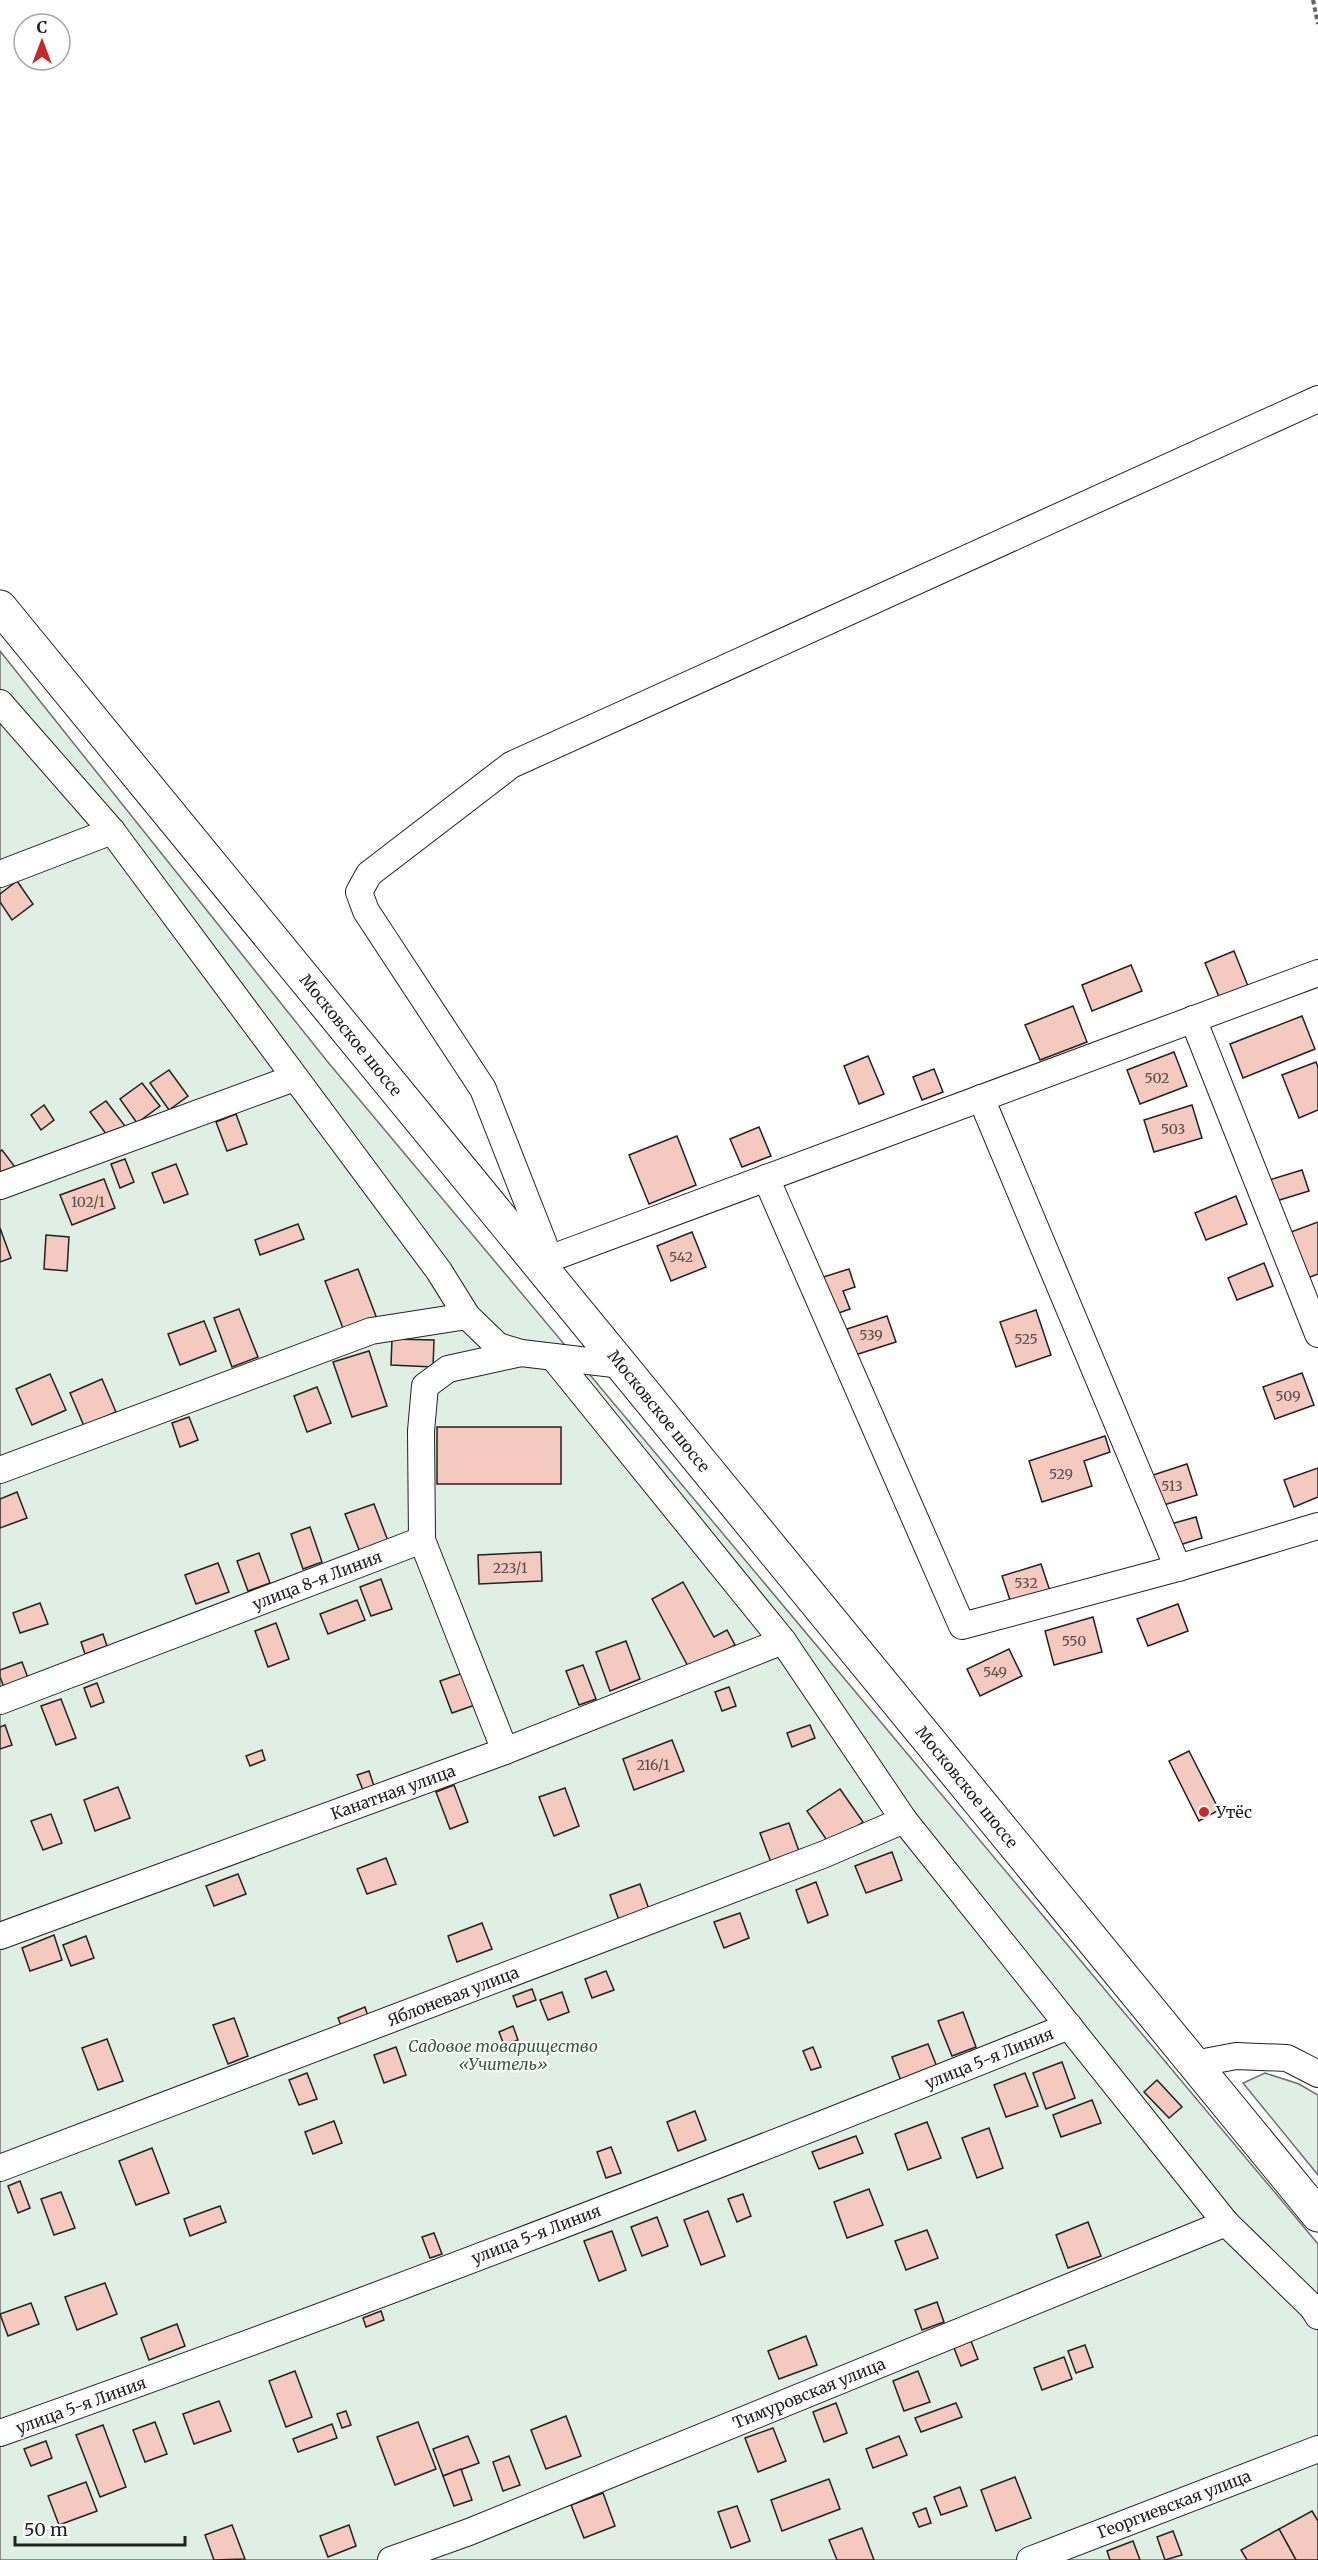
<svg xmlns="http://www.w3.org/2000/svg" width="1318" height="2560" font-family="Merriweather,serif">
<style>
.green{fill:#e0efe3;stroke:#6f6f6f;stroke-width:1.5}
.building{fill:#f3c9c0;stroke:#222;stroke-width:1.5}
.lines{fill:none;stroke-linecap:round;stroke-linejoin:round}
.minor-casing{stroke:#222;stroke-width:28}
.highway-casing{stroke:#222;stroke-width:35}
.path{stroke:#646464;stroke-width:4;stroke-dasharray:4.5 3;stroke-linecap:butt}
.minor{stroke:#fff;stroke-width:26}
.highway{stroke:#fff;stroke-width:33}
.poi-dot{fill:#c62828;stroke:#fff;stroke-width:2}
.labels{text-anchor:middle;stroke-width:4.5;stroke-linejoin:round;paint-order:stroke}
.number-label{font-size:14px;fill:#564c4a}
.street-label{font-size:16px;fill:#222;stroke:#fff}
.poi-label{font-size:16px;fill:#222;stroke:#fff;text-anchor:start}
.park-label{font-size:16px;font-style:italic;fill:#2f5e38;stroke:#fff}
</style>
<rect width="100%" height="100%" fill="#fff"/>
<!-- green -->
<g class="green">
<polygon points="0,651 327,1061 1318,2244 1318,2560 0,2560"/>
<polygon points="1265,2073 1299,2084 1318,2095 1318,2175 1243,2083"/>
</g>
<!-- building -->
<g class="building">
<polygon points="17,881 33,904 12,920 0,902 0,894"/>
<polygon points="1234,951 1248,986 1219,997 1205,963"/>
<polygon points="1131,965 1142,991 1092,1011 1082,985"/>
<polygon points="1073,1006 1087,1042 1040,1060 1025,1025"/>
<polygon points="1302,1016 1315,1049 1243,1078 1230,1044"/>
<polygon points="1174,1052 1187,1086 1140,1104 1127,1070"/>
<polygon points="868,1056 884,1094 859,1104 844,1066"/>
<polygon points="1316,1062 1318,1067 1318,1110 1299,1118 1282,1075"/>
<polygon points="934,1069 943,1092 922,1100 913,1077"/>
<polygon points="169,1070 188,1096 169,1110 150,1083"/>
<polygon points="142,1083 160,1106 137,1123 120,1099"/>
<polygon points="106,1101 125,1126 109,1138 90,1112"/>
<polygon points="44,1105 54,1120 41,1130 31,1115"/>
<polygon points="1192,1105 1202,1138 1154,1152 1144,1120"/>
<polygon points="236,1114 247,1144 227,1151 216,1122"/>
<polygon points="759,1127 771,1156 742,1167 730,1139"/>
<polygon points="677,1136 696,1185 649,1204 629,1155"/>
<polygon points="2,1150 15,1167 0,1178 0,1151"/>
<polygon points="125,1159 134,1182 120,1188 111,1164"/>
<polygon points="176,1164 188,1194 164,1203 152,1173"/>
<polygon points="1302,1170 1309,1191 1273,1202 1266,1181"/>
<polygon points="104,1179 115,1208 72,1225 60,1195"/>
<polygon points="1236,1196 1247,1224 1206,1240 1195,1213"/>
<polygon points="1318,1222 1318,1274 1300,1281 1283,1235"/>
<polygon points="298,1224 304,1239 260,1255 255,1240"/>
<polygon points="0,1228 11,1258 0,1262"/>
<polygon points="692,1232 706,1267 671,1281 657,1246"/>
<polygon points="46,1235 69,1237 67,1271 44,1269"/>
<polygon points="1264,1263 1273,1286 1237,1300 1228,1278"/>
<polygon points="358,1269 379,1324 346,1336 325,1281"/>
<polygon points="849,1269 855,1287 843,1291 850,1309 830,1316 817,1279"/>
<polygon points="239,1309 258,1357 232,1367 214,1318"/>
<polygon points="1036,1310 1051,1355 1016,1367 1000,1322"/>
<polygon points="887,1316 896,1342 855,1355 847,1329"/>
<polygon points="204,1321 216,1351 180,1365 168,1334"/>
<polygon points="392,1339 434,1340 433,1367 391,1365"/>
<polygon points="369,1351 387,1406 352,1417 333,1362"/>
<polygon points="1302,1373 1314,1405 1275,1419 1263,1387"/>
<polygon points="50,1374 66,1410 32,1425 16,1389"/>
<polygon points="102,1379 116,1412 84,1426 70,1393"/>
<polygon points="317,1387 331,1423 307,1432 294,1396"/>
<polygon points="189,1417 198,1440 180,1447 172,1423"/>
<rect x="437" y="1427" width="124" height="57"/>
<polygon points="1105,1436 1110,1452 1084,1461 1092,1486 1042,1502 1029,1461"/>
<polygon points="1187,1464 1197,1495 1157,1507 1147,1477"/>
<polygon points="1318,1468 1318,1497 1294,1507 1284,1480"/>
<polygon points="17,1492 27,1518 0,1528 0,1499"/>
<polygon points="374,1504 388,1541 360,1552 345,1514"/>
<polygon points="1196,1517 1202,1538 1173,1547 1167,1525"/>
<polygon points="310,1527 322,1562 303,1569 291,1534"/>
<polygon points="541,1552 542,1581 479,1584 478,1555"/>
<polygon points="259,1553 270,1583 248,1591 237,1561"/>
<polygon points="218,1563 229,1592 196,1604 185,1575"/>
<polygon points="1041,1564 1050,1591 1011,1603 1002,1576"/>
<polygon points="381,1579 392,1609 371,1616 360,1587"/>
<polygon points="683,1582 714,1637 727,1630 735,1645 690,1670 652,1599"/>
<polygon points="357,1600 365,1620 328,1634 320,1614"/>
<polygon points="40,1603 48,1624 20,1633 13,1613"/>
<polygon points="1178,1604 1188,1631 1148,1646 1137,1619"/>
<polygon points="1093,1617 1102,1652 1054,1665 1045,1631"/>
<polygon points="276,1623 289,1659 268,1667 255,1631"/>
<polygon points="103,1634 107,1646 85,1654 81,1642"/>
<polygon points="626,1641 640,1679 610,1691 596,1652"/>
<polygon points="1009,1649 1022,1676 980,1696 967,1669"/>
<polygon points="22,1662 31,1686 7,1695 0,1677 0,1670"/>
<polygon points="583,1665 596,1699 579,1705 566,1671"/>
<polygon points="463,1673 475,1705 452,1713 440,1681"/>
<polygon points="97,1683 104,1702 91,1707 84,1688"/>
<polygon points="729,1687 736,1706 722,1711 715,1692"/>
<polygon points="61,1699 76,1738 56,1745 41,1706"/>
<polygon points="5,1725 12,1745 0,1749 0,1727"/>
<polygon points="810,1725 815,1738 792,1747 787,1733"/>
<polygon points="672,1740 684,1771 634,1790 623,1759"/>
<polygon points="262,1750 265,1760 250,1766 246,1756"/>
<polygon points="1189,1751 1219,1810 1199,1821 1169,1761"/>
<polygon points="369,1771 374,1786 363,1790 357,1775"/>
<polygon points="454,1785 468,1822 450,1829 436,1792"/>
<polygon points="118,1787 130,1818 95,1831 84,1800"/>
<polygon points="565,1788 579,1826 554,1836 539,1797"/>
<polygon points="840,1789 863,1822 830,1845 807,1811"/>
<polygon points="51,1814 62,1843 43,1850 31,1821"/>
<polygon points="789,1823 800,1854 772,1865 760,1833"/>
<polygon points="892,1852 902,1880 866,1893 855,1866"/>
<polygon points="386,1858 396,1884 367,1894 357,1869"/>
<polygon points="238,1874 246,1894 214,1906 206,1886"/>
<polygon points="816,1882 828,1915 808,1923 796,1890"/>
<polygon points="640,1884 650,1912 620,1923 610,1895"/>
<polygon points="740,1913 749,1938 724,1948 714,1922"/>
<polygon points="482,1923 492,1949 457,1962 448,1936"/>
<polygon points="54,1935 62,1960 30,1971 22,1948"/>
<polygon points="86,1936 94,1958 71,1966 63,1945"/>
<polygon points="606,1971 614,1990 592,1998 585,1979"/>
<polygon points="532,1989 536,2000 517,2007 513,1996"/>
<polygon points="562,1992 569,2012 548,2020 540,2000"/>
<polygon points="365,2007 370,2023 344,2033 338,2018"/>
<polygon points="963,2012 976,2047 952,2056 938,2021"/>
<polygon points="234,2018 248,2056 228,2064 213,2025"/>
<polygon points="513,2026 518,2040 504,2045 499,2032"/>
<polygon points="107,2039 123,2081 98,2090 82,2048"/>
<polygon points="928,2044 937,2067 901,2081 892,2057"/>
<polygon points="396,2047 406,2075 384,2083 374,2055"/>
<polygon points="813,2047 821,2067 811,2070 803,2051"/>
<polygon points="1062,2062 1075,2098 1046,2109 1033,2073"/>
<polygon points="307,2073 317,2099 299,2105 289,2080"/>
<polygon points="1025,2073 1038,2106 1006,2117 994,2085"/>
<polygon points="1157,2080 1182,2107 1169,2118 1144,2092"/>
<polygon points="1092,2100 1101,2123 1061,2137 1053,2115"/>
<polygon points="695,2111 706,2140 678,2151 667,2122"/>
<polygon points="334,2121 342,2143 313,2154 305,2132"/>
<polygon points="927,2122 941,2158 908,2170 895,2134"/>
<polygon points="989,2128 1003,2168 977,2178 962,2138"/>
<polygon points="856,2136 863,2153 819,2169 812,2152"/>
<polygon points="611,2147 621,2173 606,2178 597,2152"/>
<polygon points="152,2148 169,2193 136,2205 119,2161"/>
<polygon points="20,2181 30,2208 18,2213 8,2186"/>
<polygon points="869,2189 883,2225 847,2238 834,2202"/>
<polygon points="61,2192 75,2228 54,2235 41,2199"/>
<polygon points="743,2194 751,2216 737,2222 728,2199"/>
<polygon points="220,2206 226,2222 190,2236 184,2219"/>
<polygon points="708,2211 725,2256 701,2265 684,2220"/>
<polygon points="657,2217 668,2246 642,2256 631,2227"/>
<polygon points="1088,2222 1101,2256 1068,2268 1056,2235"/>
<polygon points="927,2230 938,2258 906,2270 895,2241"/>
<polygon points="612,2231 626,2270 599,2281 584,2241"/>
<polygon points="434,2233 442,2254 430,2258 422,2237"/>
<polygon points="105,2283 117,2314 77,2330 65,2297"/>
<polygon points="937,2302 944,2322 922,2330 915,2310"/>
<polygon points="31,2303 39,2324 8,2336 0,2314"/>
<polygon points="381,2311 384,2320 366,2327 363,2318"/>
<polygon points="177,2324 185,2346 149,2360 141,2338"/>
<polygon points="806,2336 817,2365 779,2379 768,2351"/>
<polygon points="971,2341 978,2359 961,2366 954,2348"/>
<polygon points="1085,2345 1093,2367 1076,2373 1068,2351"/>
<polygon points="1064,2357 1072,2379 1042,2390 1034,2368"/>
<polygon points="295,2371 312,2417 286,2427 269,2381"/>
<polygon points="918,2371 930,2402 904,2411 893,2381"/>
<polygon points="219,2401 231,2431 194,2444 183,2414"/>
<polygon points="836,2403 847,2433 824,2442 813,2412"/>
<polygon points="956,2403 962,2417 921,2432 915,2418"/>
<polygon points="346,2411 351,2425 342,2428 337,2414"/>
<polygon points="566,2416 581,2456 546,2469 531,2430"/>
<polygon points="155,2422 167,2454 145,2462 133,2430"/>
<polygon points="418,2422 436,2469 395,2485 377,2437"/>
<polygon points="332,2424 337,2438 298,2452 293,2439"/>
<polygon points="103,2425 126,2487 100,2497 76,2435"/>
<polygon points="773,2428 786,2461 758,2472 745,2438"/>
<polygon points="468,2436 479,2463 443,2476 433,2449"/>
<polygon points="899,2436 907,2455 873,2468 866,2449"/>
<polygon points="46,2441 52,2458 31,2466 24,2449"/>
<polygon points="509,2456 520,2485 503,2491 493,2462"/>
<polygon points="461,2469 472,2500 454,2506 443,2476"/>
<polygon points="1015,2477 1031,2518 996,2531 981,2490"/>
<polygon points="829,2479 840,2509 782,2531 771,2500"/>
<polygon points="86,2482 97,2511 59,2525 48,2496"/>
<polygon points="960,2487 967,2506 941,2515 934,2497"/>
<polygon points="603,2493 615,2526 584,2538 571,2505"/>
<polygon points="737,2506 750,2541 731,2548 718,2512"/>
<polygon points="926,2508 931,2523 919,2527 913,2513"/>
<polygon points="1312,2511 1318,2521 1318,2560 1296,2560 1279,2529"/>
<polygon points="232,2525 245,2559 214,2560 205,2535"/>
<polygon points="349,2525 356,2546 328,2557 320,2536"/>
<polygon points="862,2528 874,2560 837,2560 829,2540"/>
<polygon points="1279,2529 1296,2560 1247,2560 1241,2550"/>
<polygon points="1173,2531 1182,2555 1165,2560 1157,2537"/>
<polygon points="1133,2541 1140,2560 1110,2560 1107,2551"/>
</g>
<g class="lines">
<defs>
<g id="minor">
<polyline points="0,703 112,831 439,1271 467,1316 498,1346 521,1353 622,1365"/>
<polyline points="0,874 112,831"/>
<polyline points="1193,1019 1318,1334"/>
<polyline points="981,1098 1178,1568"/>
<polyline points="766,1178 962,1626 1178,1568 1318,1526"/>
<polyline points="0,1186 294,1078"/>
<polyline points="549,1257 483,1089 366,911 359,892 369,874 511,765 1318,399"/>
<polyline points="538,1263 1318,973"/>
<polyline points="553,1357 783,1641 904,1820 1226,2223 1313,2308 1318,2316"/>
<polyline points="0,1470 371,1331 467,1316"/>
<polyline points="422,1540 421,1431 425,1386 448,1369 521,1353"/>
<polyline points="0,1701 422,1540 505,1751"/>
<polyline points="0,1936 505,1751 783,1641"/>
<polyline points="1194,2064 1236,2056 1287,2058 1318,2074"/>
<polyline points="0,2168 825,1854 904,1820"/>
<path d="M 0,2433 C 359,2306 715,2168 1069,2026"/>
<polyline points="391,2560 469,2532 1226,2223"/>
<polyline points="1030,2560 1318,2449"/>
</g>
<polyline id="highway" points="0,607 1318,2215"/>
</defs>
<!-- minor casing -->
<use href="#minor" class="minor-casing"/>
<!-- highway casing -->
<use href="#highway" class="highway-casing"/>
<!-- path -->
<polyline class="path" points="1313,0 1318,24"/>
<!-- minor -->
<use href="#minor" class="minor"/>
<!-- highway -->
<use href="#highway" class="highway"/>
</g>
<!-- markers -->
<circle class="poi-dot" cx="1204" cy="1812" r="6"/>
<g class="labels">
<!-- number labels -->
<g class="number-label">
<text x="1157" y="1083">502</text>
<text x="1173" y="1134">503</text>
<text x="88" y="1207">102/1</text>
<text x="681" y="1262">542</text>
<text x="871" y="1340">539</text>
<text x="1026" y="1344">525</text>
<text x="1288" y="1401">509</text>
<text x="1061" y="1479">529</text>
<text x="1172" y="1491">513</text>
<text x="510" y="1573">223/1</text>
<text x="1026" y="1588">532</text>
<text x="1074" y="1646">550</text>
<text x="995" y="1677">549</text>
<text x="653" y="1770">216/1</text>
</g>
<!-- street labels -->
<g class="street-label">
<text transform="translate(351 1035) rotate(51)" y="6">Московское шоссе</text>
<text transform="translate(659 1411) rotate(51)" y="6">Московское шоссе</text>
<text transform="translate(317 1580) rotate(-21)" y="6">улица 8-я Линия</text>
<text transform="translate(967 1787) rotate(51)" y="6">Московское шоссе</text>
<text transform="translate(393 1792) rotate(-20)" y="6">Канатная улица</text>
<text transform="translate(453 1996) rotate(-21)" y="6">Яблоневая улица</text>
<text transform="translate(989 2058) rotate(-22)" y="6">улица 5-я Линия</text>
<text transform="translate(536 2234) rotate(-21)" y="6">улица 5-я Линия</text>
<text transform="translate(809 2393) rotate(-22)" y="6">Тимуровская улица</text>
<text transform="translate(81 2405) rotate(-20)" y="6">улица 5-я Линия</text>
<text transform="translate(1174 2504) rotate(-21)" y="6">Георгиевская улица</text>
</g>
<!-- poi labels -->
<g class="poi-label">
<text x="1216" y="1818">Утёс</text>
</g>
<!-- park labels -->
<g class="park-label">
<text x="503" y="2052">Садовое товарищество<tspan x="503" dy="18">«Учитель»</tspan></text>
</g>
</g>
<!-- north arrow -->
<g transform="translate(42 42)"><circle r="28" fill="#ffffff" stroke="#a7a7a7" stroke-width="1.5"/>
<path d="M0-4.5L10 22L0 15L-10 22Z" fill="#c62828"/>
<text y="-9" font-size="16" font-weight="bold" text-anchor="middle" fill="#222222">С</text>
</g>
<!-- scale -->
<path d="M15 2536v9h170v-9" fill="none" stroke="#222222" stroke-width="3"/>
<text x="24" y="2536" font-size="18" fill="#222222" stroke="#ffffff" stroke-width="4.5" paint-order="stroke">50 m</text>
</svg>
